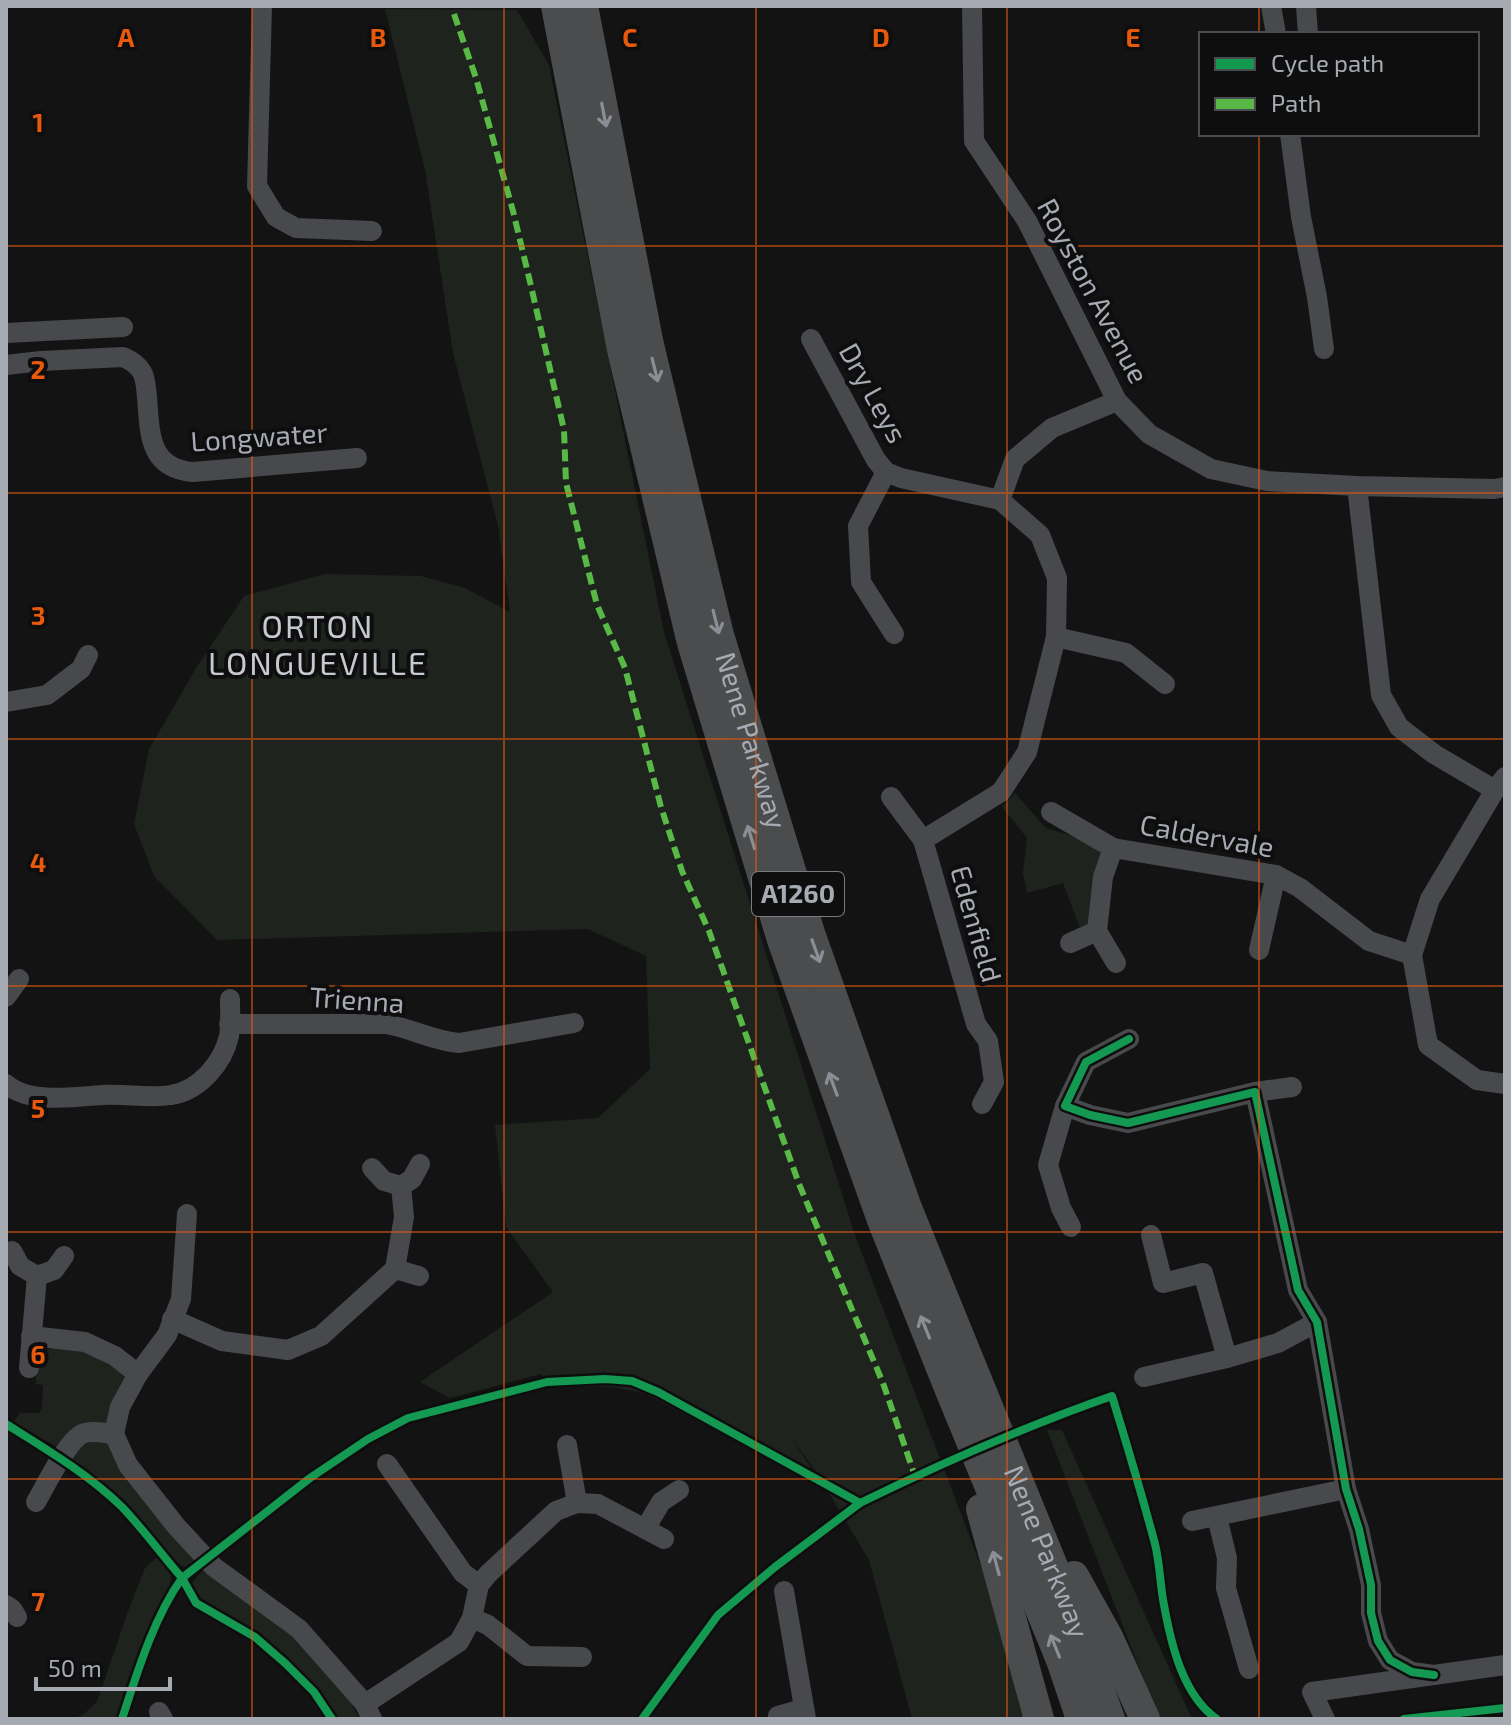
<svg xmlns="http://www.w3.org/2000/svg" width="1511" height="1725" font-family="'Exo 2',sans-serif">
<style>
.green{fill:#1e231e}
.lines{fill:none;stroke-linecap:round;stroke-linejoin:round}
.minor{stroke:#48494d;stroke-width:20}
.highway{stroke:#4b4c4d;stroke-width:30}
.quiet{stroke:#58b947;stroke-width:6;stroke-dasharray:12 6;stroke-linecap:butt}
.cycleway-casing{stroke:#0e0e0f;stroke-width:13}
.cycleway{stroke:#139951;stroke-width:8}
.oneway{stroke:#8b8e94}
.grid{fill:none;stroke:#e8590c;stroke-width:2;stroke-opacity:0.55}
.labels{text-anchor:middle;stroke-width:8;stroke-linejoin:round;paint-order:stroke}
.shield{fill:#0e0e0f;stroke:#787b82;stroke-width:2}
.shield-label{font-size:26px;font-weight:bold;fill:#a6aab3}
.street-label{font-size:28px;fill:#a6aab3;stroke:#0e0e0f}
.quarter-label{font-size:32px;letter-spacing:2px;fill:#c7c9d0;stroke:#0e0e0f}
.grid-label{font-size:26px;text-anchor:middle;font-weight:bold;fill:#e8590c;stroke:#0e0e0f;stroke-width:8;stroke-linejoin:round;paint-order:stroke}
</style>
<rect width="100%" height="100%" fill="#131314"/>
<!-- green -->
<g class="green">
<polygon points="385,9 517,10 549,65 664,632 855,1235 1007,1635 1025,1719 912,1719 869,1560 817,1473 791,1437 815,1474 811,1481 644,1393 612,1387 551,1386 541,1374 450,1398 420,1382 553,1292 506,1227 495,1125 598,1118 650,1069 646,956 588,929 217,940 154,876 134,824 149,749 198,665 244,596 325,574 421,576 465,588 510,612 498,526 453,353 425,170"/>
<polygon points="1015,793 1046,828 1076,837 1097,849 1103,856 1091,922 1080,928 1063,883 1027,893 1023,873 1027,838 1002,807"/>
<path d="M 56,1347 L 80,1349 L 124,1370 L 127,1380 L 107,1424 L 61,1449 L 13,1423 L 20,1413 L 39,1413 L 42,1409 L 43,1385 L 36,1384 C 36,1364 35,1353 56,1347 Z"/>
<polygon points="1047,1430 1062,1430 1192,1719 1159,1719"/>
<polygon points="84,1440 108,1441 118,1467 128,1481 168,1528 201,1558 184,1567 171,1559 124,1505 68,1457"/>
<polygon points="156,1558 160,1559 171,1573 170,1587 149,1634 119,1719 72,1719 84,1714 97,1702 127,1614 145,1568"/>
<polygon points="207,1565 313,1651 349,1700 360,1719 335,1719 323,1699 279,1651 250,1628 202,1602 192,1583"/>
</g>
<g class="lines">
<!-- minor -->
<g class="minor">
<polyline points="262,6 257,186 276,217 296,228 372,231"/>
<polyline points="972,6 974,141 1027,221 1117,401 1149,434 1211,469 1267,481 1357,486 1494,489 1505,487"/>
<polyline points="1271,6 1276,34"/>
<polyline points="1306,6 1308,34"/>
<polyline points="1290,134 1301,217 1317,297 1324,349"/>
<polyline points="6,333 123,327"/>
<polyline points="811,339 876,460 886,472 901,478 1000,500 1040,535 1057,578 1056,637 1027,752 1001,792 923,840"/>
<path d="M 6,365 L 41,361 L 123,357 C 130,360 138,365 142,372 C 146,379 146,389 147,397 C 150,433 148,468 193,472 L 357,458"/>
<polyline points="886,472 858,526 861,582 894,634"/>
<polyline points="1357,486 1381,695 1399,727 1434,754 1495,790"/>
<polyline points="1000,500 1015,459 1052,428 1117,401"/>
<polyline points="1056,637 1126,653 1165,684"/>
<polyline points="6,702 47,695 81,669 88,655"/>
<polyline points="1505,777 1495,790 1430,899 1412,955 1428,1045 1477,1080 1505,1084"/>
<polyline points="891,797 923,840 976,1024 988,1041 994,1082 982,1104"/>
<polyline points="1051,812 1113,848"/>
<polyline points="1070,943 1097,931"/>
<polyline points="1259,950 1276,875"/>
<polyline points="1116,963 1097,931 1103,877 1113,848 1276,875 1300,888 1369,941 1412,955"/>
<polyline points="6,997 19,979"/>
<path d="M 229,1024 L 386,1024 C 411,1028 433,1041 459,1043 L 574,1023"/>
<polyline points="1129,1039 1086,1062 1065,1106 1090,1115 1128,1123 1255,1092 1298,1290 1317,1322 1346,1489 1359,1529 1371,1585 1371,1613 1378,1641 1390,1660 1412,1672 1434,1675"/>
<path d="M 6,1084 C 29,1104 74,1097 102,1095 C 125,1093 148,1099 171,1095 C 199,1091 223,1063 229,1036 C 231,1025 230,1011 230,999"/>
<polyline points="1255,1092 1292,1087"/>
<polyline points="1065,1106 1048,1165 1061,1208 1071,1227"/>
<polyline points="372,1168 384,1181 401,1186 412,1179 420,1164"/>
<polyline points="1151,1235 1163,1283 1203,1273 1227,1358"/>
<polyline points="12,1251 20,1266 37,1276 54,1270 64,1256"/>
<polyline points="395,1269 404,1217 401,1186"/>
<polyline points="172,1319 222,1341 288,1350 321,1336 395,1269 419,1276"/>
<polyline points="31,1336 85,1342 115,1356 138,1374"/>
<polyline points="29,1368 37,1276"/>
<polyline points="1144,1377 1227,1358 1278,1343 1317,1322"/>
<polyline points="114,1434 128,1465 176,1526 214,1567 299,1629 365,1704 372,1719"/>
<polyline points="114,1434 120,1407 138,1374 167,1335 181,1299 187,1214"/>
<polyline points="567,1445 577,1503"/>
<polyline points="387,1464 463,1573 479,1585"/>
<path d="M 36,1502 C 45,1487 67,1441 82,1434 C 91,1430 104,1433 114,1434"/>
<polyline points="1217,1517 1227,1558 1226,1588 1249,1669"/>
<polyline points="1192,1521 1346,1489"/>
<polyline points="645,1529 661,1502 679,1490"/>
<polyline points="784,1591 806,1719"/>
<polyline points="6,1605 12,1609 17,1617"/>
<polyline points="472,1618 488,1625 527,1656 582,1657"/>
<polyline points="365,1704 459,1642 472,1618 479,1585 488,1574 556,1511 577,1503 598,1504 664,1539"/>
<polyline points="159,1712 163,1719"/>
<polyline points="778,1716 803,1709"/>
<polyline points="1325,1719 1312,1692 1505,1665"/>
</g>
<!-- highway -->
<g class="highway">
<polyline points="556,6 622,350 692,643 782,940 882,1220 947,1383 1061,1660 1081,1719"/>
<path id="s1" d="M 583,6 L 649,345 L 719,635 L 810,933 L 907,1208 L 1072,1613 L 1110,1719"/>
<polyline points="981,1509 1039,1719"/>
<polyline points="1074,1576 1108,1637 1145,1719"/>
</g>
<!-- quiet -->
<polyline class="quiet" points="454,14 476,78 513,211 531,286 564,430 566,483 597,605 625,668 661,807 682,871 709,931 799,1184 883,1383 915,1476"/>
<defs>
<g id="cycleway">
<polyline points="1129,1039 1086,1062 1065,1106 1090,1115 1128,1123 1255,1092 1298,1290 1317,1322 1346,1489 1359,1529 1371,1585 1371,1613 1378,1641 1390,1660 1412,1672 1434,1675"/>
<path d="M 6,1424 C 46,1449 88,1474 122,1507 C 143,1529 162,1555 182,1578 L 310,1478 L 368,1439 L 408,1418 L 547,1382 L 605,1379 L 632,1381 L 658,1392 L 860,1503 C 942,1463 1026,1426 1112,1396 C 1127,1445 1142,1495 1155,1544 C 1160,1564 1160,1585 1164,1605 C 1171,1644 1183,1696 1217,1719"/>
<path d="M 122,1719 C 137,1673 154,1617 182,1578 L 196,1603 L 255,1637 L 285,1663 L 314,1692 L 332,1719"/>
<polyline points="642,1719 718,1615 775,1567 860,1503"/>
<polyline points="1404,1719 1505,1708"/>
</g>
</defs>
<!-- cycleway casing -->
<use href="#cycleway" class="cycleway-casing"/>
<!-- cycleway -->
<use href="#cycleway" class="cycleway"/>
</g>
<!-- one-way arrows -->
<defs><path id="oneway-shaft" d="M-6 0H5M1.5-3L5.5 0L1.5 3" fill="none" stroke-width="1.6" stroke-linecap="round" stroke-linejoin="round" transform="scale(2)"/></defs>
<g class="oneway">
<use href="#oneway-shaft" transform="translate(604 115) rotate(79)"/>
<use href="#oneway-shaft" transform="translate(655 370) rotate(76)"/>
<use href="#oneway-shaft" transform="translate(716 622) rotate(76)"/>
<use href="#oneway-shaft" transform="translate(751 837) rotate(-107)"/>
<use href="#oneway-shaft" transform="translate(816 951) rotate(70)"/>
<use href="#oneway-shaft" transform="translate(833 1084) rotate(-110)"/>
<use href="#oneway-shaft" transform="translate(925 1327) rotate(-112)"/>
<use href="#oneway-shaft" transform="translate(996 1563) rotate(-105)"/>
<use href="#oneway-shaft" transform="translate(1055 1646) rotate(-112)"/>
</g>
<!-- grid -->
<path class="grid" d="M 252,6 L 252,1719M 504,6 L 504,1719M 756,6 L 756,1719M 1007,6 L 1007,1719M 1259,6 L 1259,34M 1259,134 L 1259,1719M 6,246 L 1505,246M 6,493 L 1505,493M 6,739 L 1505,739M 6,986 L 1505,986M 6,1232 L 1505,1232M 6,1479 L 1505,1479"/>
<g class="labels">
<!-- shield labels -->
<rect class="shield" x="752" y="872" width="92" height="44" rx="6"/>
<g class="shield-label">
<text x="798" y="903">A1260</text>
</g>
<!-- street labels -->
<g class="street-label">
<text transform="translate(1093 291) rotate(62)" y="10">Royston Avenue</text>
<text transform="translate(873 393) rotate(61)" y="10">Dry Leys</text>
<text transform="translate(259 437) rotate(-4)" y="10">Longwater</text>
<text dy="10" stroke="none"><textPath href="#s1" startOffset="754">Nene Parkway</textPath></text>
<text transform="translate(1207 836) rotate(10)" y="10">Caldervale</text>
<text transform="translate(976 924) rotate(74)" y="10">Edenfield</text>
<text transform="translate(357 1000) rotate(4)" y="10">Trienna</text>
<text dy="10" stroke="none"><textPath href="#s1" startOffset="1618">Nene Parkway</textPath></text>
</g>
<!-- quarter labels -->
<g class="quarter-label">
<text x="318" y="638">ORTON<tspan x="318" dy="37">LONGUEVILLE</tspan></text>
</g>
</g>
<g class="grid-label">
<text x="126" y="47">A</text>
<text x="378" y="47">B</text>
<text x="630" y="47">C</text>
<text x="881" y="47">D</text>
<text x="1133" y="47">E</text>
<text x="38" y="132">1</text>
<text x="38" y="379">2</text>
<text x="38" y="625">3</text>
<text x="38" y="872">4</text>
<text x="38" y="1118">5</text>
<text x="38" y="1364">6</text>
<text x="38" y="1611">7</text>
</g>
<!-- border -->
<rect width="1511" height="1725" fill="none" stroke="#a6aab3" stroke-width="16"/>
<!-- legend -->
<rect x="1199" y="32" width="280" height="104" fill="#0e0e0f" stroke="#4b4c51" stroke-width="2"/>
<rect x="1215" y="58" width="40" height="12" fill="#139951" stroke="#4b4c51" stroke-width="2"/>
<text x="1271" y="72" font-size="24" fill="#a6aab3">Cycle path</text>
<rect x="1215" y="98" width="40" height="12" fill="#58b947" stroke="#4b4c51" stroke-width="2"/>
<text x="1271" y="112" font-size="24" fill="#a6aab3">Path</text>
<!-- scale -->
<path d="M36 1677v12h134v-12" fill="none" stroke="#a6aab3" stroke-width="4"/>
<text x="48" y="1677" font-size="24" fill="#a6aab3" stroke="#0e0e0f" stroke-width="6" paint-order="stroke">50 m</text>
</svg>
